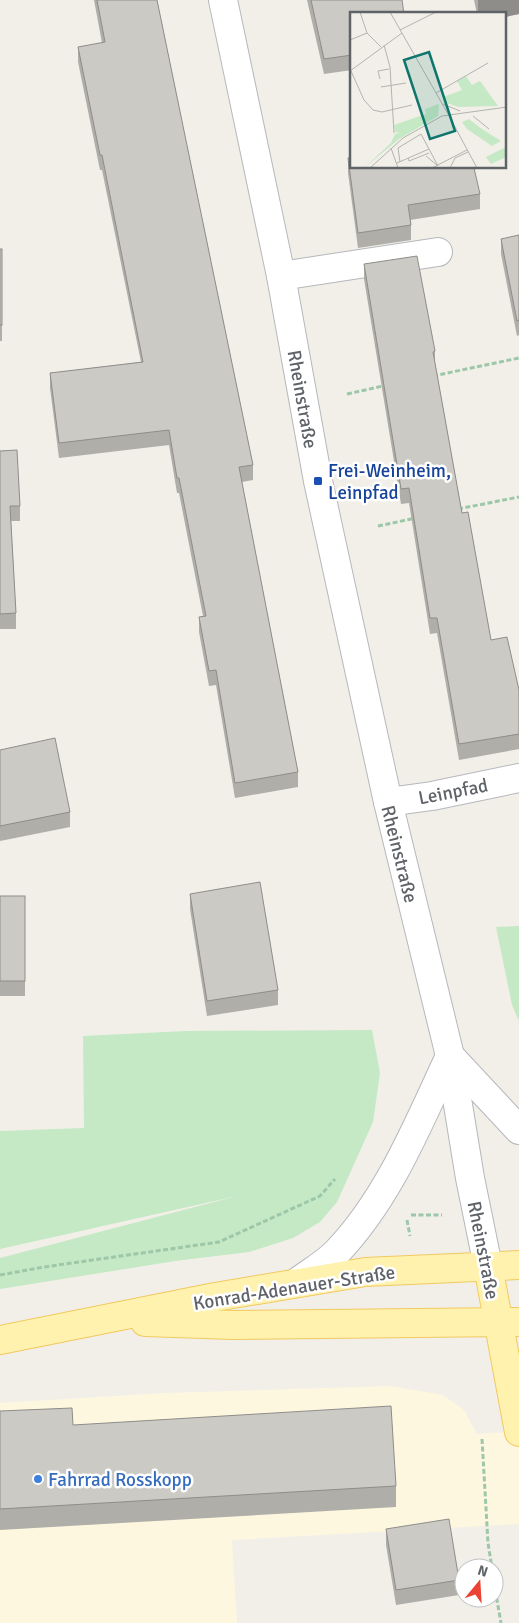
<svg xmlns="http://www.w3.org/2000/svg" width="519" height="1623" font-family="Signika,sans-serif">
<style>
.commercial{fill:#fef7e0}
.green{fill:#c5e8c5}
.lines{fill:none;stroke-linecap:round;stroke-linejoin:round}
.minor-casing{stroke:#b5b8bc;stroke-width:30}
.major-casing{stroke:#f2c960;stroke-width:30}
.path{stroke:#9cc7a9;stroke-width:3;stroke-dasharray:5 2.5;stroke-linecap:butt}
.minor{stroke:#fff;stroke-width:28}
.major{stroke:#fff2af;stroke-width:28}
.wall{fill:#afaea9}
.shaded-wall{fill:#8f8d8a}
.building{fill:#cccac5;stroke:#8f8d8a}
.transit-dot{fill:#1a4fb4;stroke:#fff;stroke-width:2}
.shop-dot{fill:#3f7fe0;stroke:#fff;stroke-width:2}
.labels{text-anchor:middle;stroke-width:5;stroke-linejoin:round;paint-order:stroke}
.street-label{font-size:19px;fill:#5f6368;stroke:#fff}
.transit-label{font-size:19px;fill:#164399;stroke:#fff;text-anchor:start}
.shop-label{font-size:19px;fill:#366cbe;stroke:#fff;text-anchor:start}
.inset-road{fill:none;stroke:#b3b3b1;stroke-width:1}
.view{fill:#0f766e;fill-opacity:0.15;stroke:#0f766e;stroke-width:2.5}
.inset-edge{fill:none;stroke:#5f6368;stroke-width:2.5}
</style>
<rect width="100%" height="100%" fill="#f1efe8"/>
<!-- commercial -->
<polygon class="commercial" points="390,1386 443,1395 464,1410 477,1434 519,1431 519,1524 232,1540 237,1623 0,1623 0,1403 164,1393"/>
<!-- green -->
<g class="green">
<polygon points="519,926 519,1021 512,1005 496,927"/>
<polygon points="372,1030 380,1073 373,1122 337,1202 320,1222 293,1238 249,1252 175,1261 0,1289 0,1258 237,1196 0,1249 0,1131 84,1128 83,1036 186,1031"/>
</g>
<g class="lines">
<defs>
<g id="minor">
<polyline points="223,0 281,276 318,481 388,802 450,1056 470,1178 488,1266"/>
<polyline points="281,276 438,252"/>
<polyline points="388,802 432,796 519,778"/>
<polyline points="450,1056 519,1130"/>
<path d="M 296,1283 C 309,1273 325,1264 336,1253 C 389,1198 418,1124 450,1056"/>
</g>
<g id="major">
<polyline points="488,1266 519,1432"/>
<polyline points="145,1322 233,1325 519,1322"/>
<polyline points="0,1340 215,1297 365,1272 519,1265"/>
</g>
</defs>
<!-- minor casing -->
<use href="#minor" class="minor-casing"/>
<!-- major casing -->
<use href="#major" class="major-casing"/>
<!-- path -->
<g class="path">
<polyline points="433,376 519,358"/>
<polyline points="347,394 383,386"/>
<polyline points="458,509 519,497"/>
<polyline points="378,526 416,518"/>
<polyline points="411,1215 442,1215"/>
<polyline points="407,1220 410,1236"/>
<polyline points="0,1275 44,1267 219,1242 320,1196 335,1179"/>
<polyline points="482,1439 488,1543 492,1568"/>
<polyline points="494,1583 501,1623"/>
</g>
<!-- minor -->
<use href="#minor" class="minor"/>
<!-- major -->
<use href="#major" class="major"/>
</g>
<!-- wall -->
<g class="wall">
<polygon points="94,0 157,0 253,465 253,480 242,482 298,772 298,787 235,798 216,685 209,686 199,632 199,617 203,616 179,493 177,493 169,445 59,458 50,388 50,373 141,362 102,170 100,170 78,62 78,47 102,43"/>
<polygon points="307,0 402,0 352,14 352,70 324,74"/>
<polygon points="474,0 519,0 519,14 505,17 505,14 477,14"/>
<polygon points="348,158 480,194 480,209 410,220 411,225 411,240 358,248 348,173"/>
<polygon points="519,235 519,335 517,336 501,254 501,239"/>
<rect x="0" y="249" width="2" height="92"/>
<polygon points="364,264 435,351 435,363 462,513 491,640 519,690 519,749 459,760 437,633 430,634 409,503 401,504 364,279"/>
<polygon points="0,451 20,506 20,521 11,521 16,613 16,629 0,629"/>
<polygon points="0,750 70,812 70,827 0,841"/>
<polygon points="190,894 278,990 278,1005 207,1016 190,909"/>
<rect x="0" y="896" width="25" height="100"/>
<polygon points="0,1411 396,1486 396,1507 0,1530"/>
<polygon points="386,1529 459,1580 459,1595 396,1605 386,1545"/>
</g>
<!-- shaded-wall -->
<polygon class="shaded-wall" points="478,0 519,0 519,14 505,17 505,14 478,14"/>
<!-- building -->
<g class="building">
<polygon points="97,0 157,0 253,465 239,467 298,772 235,783 216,670 209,671 199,617 206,616 179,478 177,478 169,430 59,443 50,373 143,362 102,155 100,155 78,47 105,42"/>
<polygon points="311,0 402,0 404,14 352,14 352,55 324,59"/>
<polygon points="352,157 352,168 474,168 480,194 408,205 411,225 358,233 348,158"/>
<polygon points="519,235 519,320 517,321 501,239"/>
<rect x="0" y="249" width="2" height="76"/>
<polygon points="417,256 435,351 433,352 462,513 468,512 491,640 507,637 519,690 519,734 459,744 437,618 430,618 409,488 401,489 364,264"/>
<polygon points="17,450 20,506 10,506 16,613 0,614 0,451"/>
<polygon points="55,738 70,812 0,826 0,750"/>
<polygon points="260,882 278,990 207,1001 190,894"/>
<rect x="0" y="896" width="25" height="85"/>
<polygon points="391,1406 396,1486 0,1509 0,1411 72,1408 73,1425"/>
<polygon points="449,1519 459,1580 396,1590 386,1529"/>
</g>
<!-- markers -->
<rect class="transit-dot" x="313" y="476" width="10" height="10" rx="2.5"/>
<circle class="shop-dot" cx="38" cy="1479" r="5"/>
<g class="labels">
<!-- street labels -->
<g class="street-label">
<text transform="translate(303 399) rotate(80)" y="7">Rheinstraße</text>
<text transform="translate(453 791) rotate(-11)" y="7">Leinpfad</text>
<text transform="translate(400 854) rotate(76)" y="7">Rheinstraße</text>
<text transform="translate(484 1250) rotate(79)" y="7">Rheinstraße</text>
<text transform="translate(294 1287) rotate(-9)" y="7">Konrad-Adenauer-Straße</text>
</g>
<!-- transit labels -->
<g class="transit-label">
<text x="328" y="477">Frei-Weinheim,<tspan x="328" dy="22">Leinpfad</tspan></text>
</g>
<!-- shop labels -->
<g class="shop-label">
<text x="48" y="1486">Fahrrad Rosskopp</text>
</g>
</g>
<!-- overview -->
<g transform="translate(350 12)">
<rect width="156" height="156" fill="#f1efe8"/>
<path d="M 116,64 L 122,73 L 130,69 L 148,94 L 108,95 L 97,91 L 93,85 L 112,78 L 107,69 ZM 89,92 L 88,104 L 49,127 L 14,156 L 41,131 L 45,122 L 50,121 L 45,120 L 44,113 L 76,102 L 75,97 ZM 119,107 L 129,115 L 151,129 L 142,134 L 117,117 L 112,110 ZM 156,135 L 156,145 L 141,152 L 136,145 Z" fill="#c5e8c5"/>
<path class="inset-road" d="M 40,0 L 98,102M 50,18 L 86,0M 17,21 L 31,35M 0,28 L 17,21 L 10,0M 34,33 L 40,55 L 44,121M 0,59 L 52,21M 1,59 L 14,88 L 23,98 L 32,100 L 62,93M 30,67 L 28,59 L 39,57M 31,75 L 56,71M 86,81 L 138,51M 93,92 L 110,99M 98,102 L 127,156M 123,104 L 139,117M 41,136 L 48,156M 76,144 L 88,154M 58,146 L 59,149 L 79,141M 50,150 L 48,136 L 71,122 L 79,137M 47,151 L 79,137 L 88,154M 20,156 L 53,126 L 92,104 L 157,95M 82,156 L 117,138M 100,156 L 105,146 L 118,140"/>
<path class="view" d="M 79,40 L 105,119 L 80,127 L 54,48 Z"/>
<rect width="156" height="156" class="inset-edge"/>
</g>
<!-- north arrow -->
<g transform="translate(479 1583) rotate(18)"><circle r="24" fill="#ffffff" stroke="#bfc1c3"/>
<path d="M0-4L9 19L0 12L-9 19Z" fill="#ea4335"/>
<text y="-8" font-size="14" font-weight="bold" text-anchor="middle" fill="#5f6368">N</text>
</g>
</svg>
